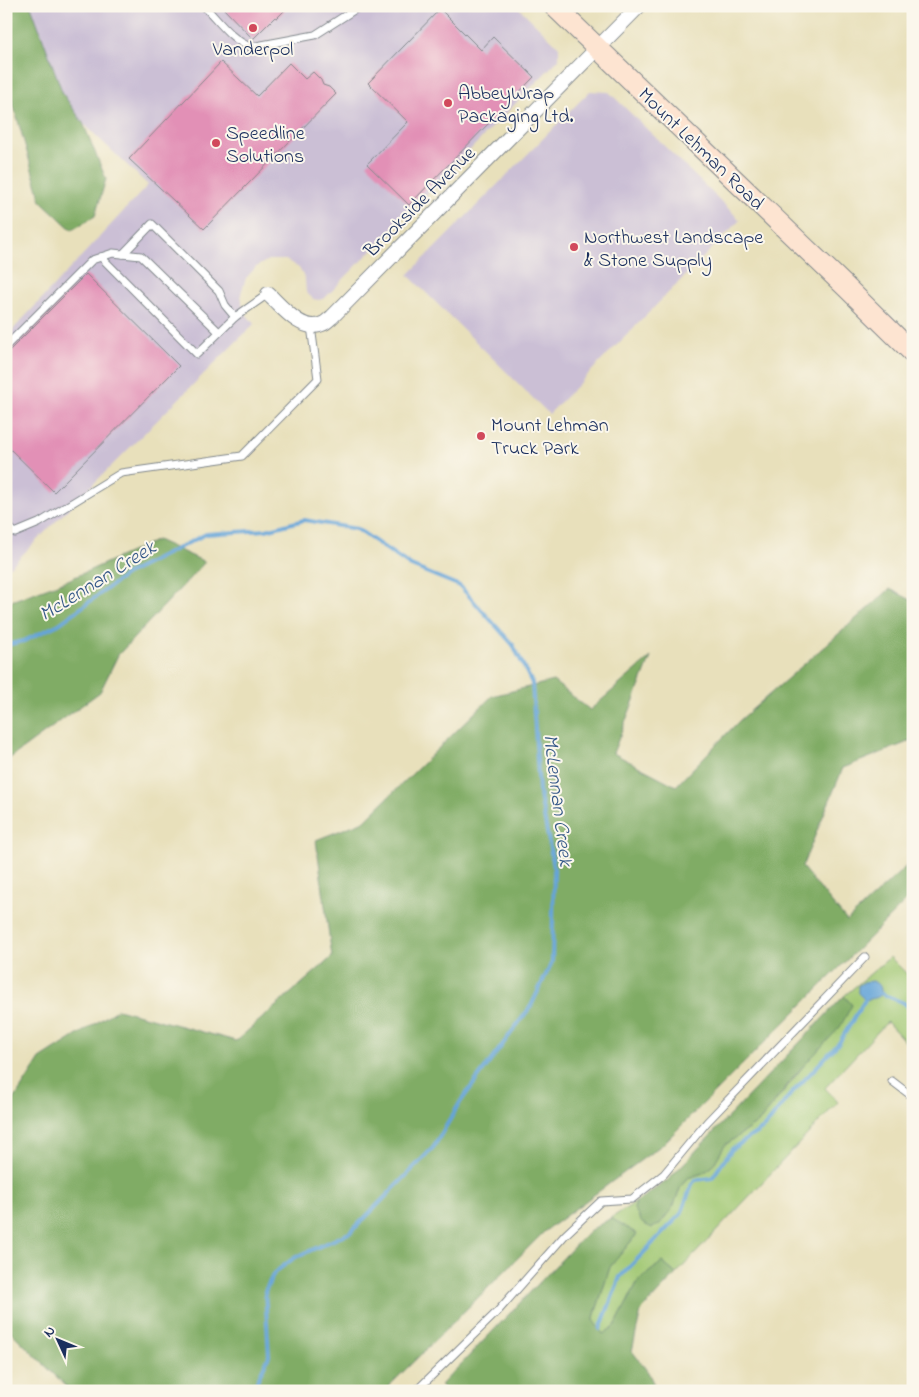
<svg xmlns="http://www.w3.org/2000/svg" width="919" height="1397" font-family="'Indie Flower',sans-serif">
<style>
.industrial{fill:#cbbfd5}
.green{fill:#a1c873;stroke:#5e7c68}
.forest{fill:#80ac65;stroke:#4e6e62}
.water{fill:#65a4d8;stroke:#406a9b}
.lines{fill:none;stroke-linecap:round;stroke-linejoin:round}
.stream{stroke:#65a4d8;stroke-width:4}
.building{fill:#e290b6}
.lane-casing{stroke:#82888c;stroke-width:9}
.street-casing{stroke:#82888c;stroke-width:16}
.secondary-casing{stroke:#82888c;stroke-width:22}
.lane{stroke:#fff;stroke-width:7}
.street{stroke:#fff;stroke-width:14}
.secondary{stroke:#fde4d1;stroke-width:20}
.poi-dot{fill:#d1495b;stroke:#fbf7ec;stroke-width:2}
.labels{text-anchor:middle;stroke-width:4;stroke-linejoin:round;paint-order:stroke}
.poi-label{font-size:20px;fill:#1b2f5e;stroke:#fbf7ec;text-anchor:start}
.street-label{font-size:20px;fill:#1b2f5e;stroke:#fbf7ec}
.water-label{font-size:21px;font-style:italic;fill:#355889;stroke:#fbf7ec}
</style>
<rect width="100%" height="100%" fill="#fbf7ec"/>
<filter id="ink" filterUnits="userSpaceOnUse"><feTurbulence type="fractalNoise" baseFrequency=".02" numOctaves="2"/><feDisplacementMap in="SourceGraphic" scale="10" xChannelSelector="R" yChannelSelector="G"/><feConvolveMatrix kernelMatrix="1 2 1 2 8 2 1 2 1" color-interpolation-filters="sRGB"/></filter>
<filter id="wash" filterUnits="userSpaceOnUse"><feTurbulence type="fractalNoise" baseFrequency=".0096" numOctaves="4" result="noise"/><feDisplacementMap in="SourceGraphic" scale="20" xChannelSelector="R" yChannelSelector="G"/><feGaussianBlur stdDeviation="1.12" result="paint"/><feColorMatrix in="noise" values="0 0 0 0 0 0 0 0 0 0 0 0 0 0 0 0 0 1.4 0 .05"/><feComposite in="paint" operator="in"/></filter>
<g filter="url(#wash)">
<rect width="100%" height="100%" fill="#e8e0bb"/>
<!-- industrial -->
<g class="industrial">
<polygon points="19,6 517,6 559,47 559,59 325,298 319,300 313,299 306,292 305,279 299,268 286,260 268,260 256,267 246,278 241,293 243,310 254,324 6,571 6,337 148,185 46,88"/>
<polygon points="590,91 609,92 740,220 549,414 408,275"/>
</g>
<!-- green -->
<polygon class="green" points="890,957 913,980 913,1050 887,1022 825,1088 838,1102 676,1274 662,1262 638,1281 615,1326 603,1334 593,1321 610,1267 637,1234 611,1218 636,1202 634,1209 673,1207 681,1186 688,1178 703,1173 712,1167 725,1145 760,1121 852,1005 844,996"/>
<!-- forest -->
<g class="forest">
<polygon points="6,6 31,6 63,94 83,123 106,179 95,216 72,230 41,201 6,79"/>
<polygon points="157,540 205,562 118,655 100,692 6,761 6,603 68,580"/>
<polygon points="890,589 913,601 913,740 843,768 802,867 847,921 913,860 913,894 663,1144 545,1231 384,1391 71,1391 6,1327 6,1112 40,1059 118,1009 236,1041 332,957 316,840 364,821 492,696 553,681 590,710 651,657 613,753 676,786 739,721"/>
<polygon points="844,996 852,1005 840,1027 796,1074 760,1121 725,1145 712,1167 703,1173 688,1178 681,1186 673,1207 659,1225 652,1228 642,1223 634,1209 636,1202 667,1181"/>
<polygon points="611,1218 637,1234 610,1267 593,1320 603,1334 615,1326 638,1281 662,1262 676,1274 641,1311 632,1351 648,1372 657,1391 448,1391 441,1385 589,1231"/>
</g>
<!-- water -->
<polygon class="water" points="873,981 880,986 882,994 878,997 865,1000 858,993 858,986 864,982"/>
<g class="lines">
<!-- stream -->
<g class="stream">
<polyline points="6,645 24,641 59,624 127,574 206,534 266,530 304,520 357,529 411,566 460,586 513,645 532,683 539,790 554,869 552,962 531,1006 461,1101 433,1148 351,1232 294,1258 274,1273 265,1291 269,1356 252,1391"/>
<polyline points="882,994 904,1003 913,1011"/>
<polyline points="600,1329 620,1277 681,1214 692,1184 695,1180 712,1178 732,1149 765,1127 790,1095 839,1043 865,1000"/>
</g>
</g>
<g id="blocks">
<!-- building -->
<g class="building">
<polygon points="221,6 289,6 277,18 275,17 253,39"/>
<polygon points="440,9 481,50 493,37 534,77 409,205 367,164 408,122 368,83"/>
<polygon points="221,62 257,96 289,63 305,79 313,72 321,80 323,85 329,87 336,94 204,229 129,159"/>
<polygon points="86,274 179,366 54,492 6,445 6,354"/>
</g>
</g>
</g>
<g filter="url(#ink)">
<use href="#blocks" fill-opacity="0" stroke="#82888c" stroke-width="1"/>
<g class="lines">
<defs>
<g id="lane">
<path d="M 204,6 C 218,20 232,41 251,47 L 315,35 L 360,6"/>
<polyline points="123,254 152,224 219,291 225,305 235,317"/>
<polyline points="101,257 197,354 235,317 268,294"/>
<polyline points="6,346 92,260 113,253 141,256 219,332"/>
<polyline points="6,524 15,533 39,523 121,473 242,456 318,379 311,326"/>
<polyline points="892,1081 913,1097"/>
<polyline points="416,1391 498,1311 565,1235 601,1201 632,1199 664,1174 707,1122 865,957"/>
</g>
<path id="street" d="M 268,294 C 281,306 303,334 322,324 C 326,323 329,319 332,317 L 639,6"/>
<polyline id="secondary" points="554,6 847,288 913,353"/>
</defs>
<!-- lane casing -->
<use href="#lane" class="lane-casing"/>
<!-- street casing -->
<use href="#street" class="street-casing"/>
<!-- secondary casing -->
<use href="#secondary" class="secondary-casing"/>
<!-- lane -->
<use href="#lane" class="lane"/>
<!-- street -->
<use href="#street" class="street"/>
<!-- secondary -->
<use href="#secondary" class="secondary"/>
</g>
</g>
<!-- markers -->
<g class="poi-dot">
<circle cx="253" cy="28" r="5"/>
<circle cx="448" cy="103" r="5"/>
<circle cx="216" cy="143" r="5"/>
<circle cx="574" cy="247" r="5"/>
<circle cx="481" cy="436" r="5"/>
</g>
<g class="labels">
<!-- poi labels -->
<g class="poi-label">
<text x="253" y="55" text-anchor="middle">Vanderpol</text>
<text x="458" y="99">AbbeyWrap<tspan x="458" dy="23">Packaging Ltd.</tspan></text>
<text x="226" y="139">Speedline<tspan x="226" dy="23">Solutions</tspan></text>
<text x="584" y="243">Northwest Landscape<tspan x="584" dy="23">&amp; Stone Supply</tspan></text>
<text x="491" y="431">Mount Lehman<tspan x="491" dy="23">Truck Park</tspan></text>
</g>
<!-- street labels -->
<g class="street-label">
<text transform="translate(702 148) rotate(44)" y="7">Mount Lehman Road</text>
<text transform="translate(419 201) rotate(-45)" y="7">Brookside Avenue</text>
</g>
<!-- water labels -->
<g class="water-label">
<text transform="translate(97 580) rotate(-32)" y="7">McLennan Creek</text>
<text transform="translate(559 800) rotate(83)" y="7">McLennan Creek</text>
</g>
</g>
<!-- margin -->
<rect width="919" height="1397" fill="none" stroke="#fbf7ec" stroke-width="25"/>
<!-- north arrow -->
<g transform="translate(58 1340) rotate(314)" stroke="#fbf7ec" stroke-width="4" paint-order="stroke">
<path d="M0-4L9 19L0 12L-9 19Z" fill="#1b2f5e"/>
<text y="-8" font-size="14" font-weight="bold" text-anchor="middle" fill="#1b2f5e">N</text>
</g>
</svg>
